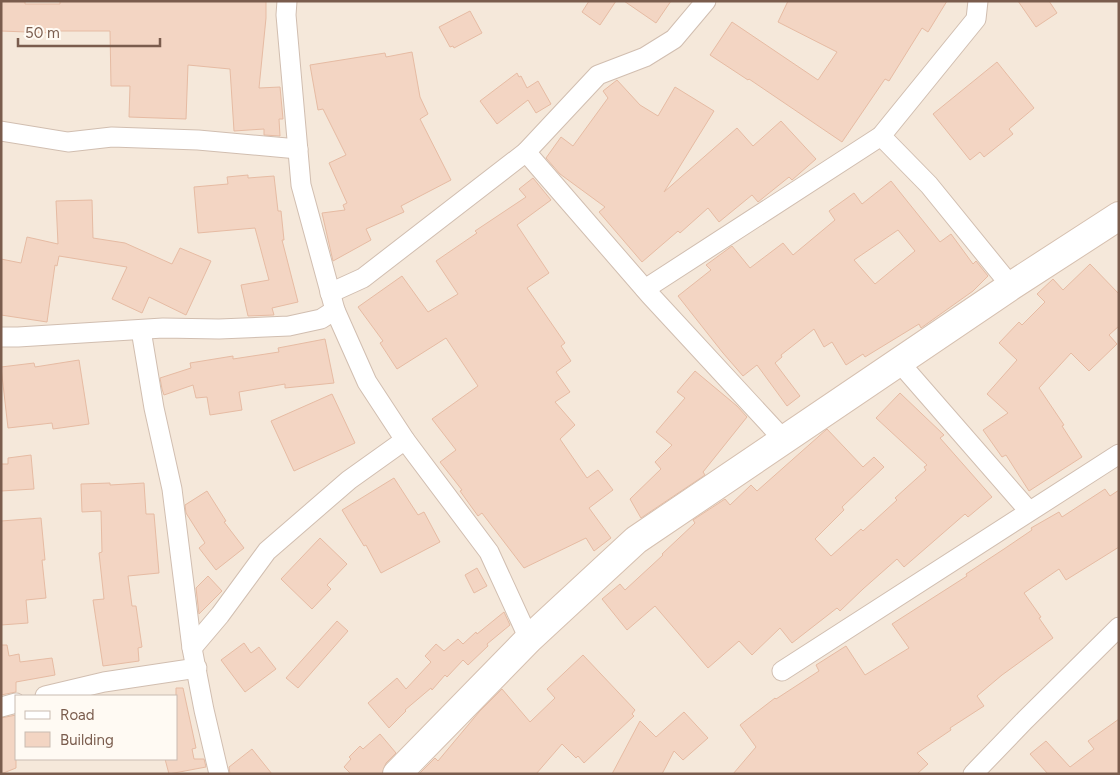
<svg xmlns="http://www.w3.org/2000/svg" width="1120" height="775" font-family="Figtree,sans-serif">
<style>
.residential{fill:#f5e8da;fill-rule:evenodd}
.building{fill:#f3d5c3;stroke:#e6bba3;fill-rule:evenodd}
.lines{fill:none;stroke-linecap:round;stroke-linejoin:round}
.street-casing{stroke:#d1beb0;stroke-width:21}
.secondary-casing{stroke:#d6c0b0;stroke-width:30}
.street{stroke:#fff;stroke-width:19}
.secondary{stroke:#fff;stroke-width:28}
</style>
<rect width="100%" height="100%" fill="#fdf6ec"/>
<!-- residential -->
<path class="residential" d="M 1,1 L 1119,1 L 1119,774 L 1,774 ZM 16,696 L 176,696 L 176,759 L 16,759 Z"/>
<!-- building -->
<g class="building">
<polygon points="1,1 25,1 25,4 60,4 60,1 266,1 266,18 259,88 280,87 283,119 279,119 280,136 264,135 264,129 234,131 230,69 188,65 186,119 129,117 130,86 111,86 110,31 52,31 52,33 1,31"/>
<polygon points="589,1 616,1 600,25 582,12"/>
<polygon points="624,1 671,1 656,23"/>
<polygon points="788,1 947,1 928,32 922,28 889,81 885,79 842,142 749,79 748,80 710,55 732,22 818,80 837,52 778,22"/>
<polygon points="1018,1 1049,1 1057,13 1036,27"/>
<polygon points="470,11 482,33 454,48 453,46 450,47 439,27"/>
<polygon points="412,52 420,97 428,114 420,119 451,180 401,206 404,212 366,229 371,240 333,261 322,213 345,210 343,205 347,203 329,163 346,155 323,109 318,110 310,65 385,53 386,57"/>
<polygon points="997,62 1034,108 1009,129 1013,134 984,157 980,152 970,160 933,114"/>
<polygon points="517,73 519,77 521,76 527,88 538,81 551,104 536,113 528,100 497,124 480,101"/>
<polygon points="617,80 640,105 658,116 675,87 714,111 664,192 737,128 753,146 781,121 816,159 792,180 789,177 758,202 752,195 719,222 708,208 680,233 678,231 642,262 599,212 605,207 560,174 546,158 561,137 573,146 608,98 603,91"/>
<polygon points="248,175 248,178 274,176 278,211 281,211 284,240 282,240 298,302 272,308 274,315 248,316 241,285 269,280 255,228 198,233 194,187 228,184 227,177"/>
<polygon points="533,178 551,200 517,225 549,273 527,288 565,343 561,346 571,361 556,372 570,392 555,402 575,425 560,439 587,478 598,470 613,490 589,508 611,538 594,551 586,538 524,568 482,513 478,516 460,491 462,490 440,462 456,450 432,419 478,386 446,338 397,369 380,343 383,341 358,307 402,276 428,312 458,294 436,261 477,233 475,231 526,197 519,189"/>
<path d="M 891,181 L 940,242 L 951,234 L 973,264 L 976,261 L 988,276 L 973,291 L 921,328 L 919,324 L 865,357 L 863,354 L 846,365 L 832,342 L 824,347 L 814,329 L 781,355 L 782,357 L 775,363 L 800,396 L 787,406 L 757,365 L 743,376 L 723,353 L 678,296 L 711,270 L 706,265 L 732,246 L 750,268 L 783,243 L 793,255 L 835,220 L 829,211 L 854,193 L 862,204 ZM 898,230 L 915,251 L 875,284 L 854,260 Z"/>
<polygon points="92,200 93,238 125,243 172,264 180,248 211,261 186,315 149,297 142,313 112,299 127,267 59,256 57,266 55,265 47,322 1,315 1,259 21,263 27,237 58,244 56,201"/>
<polygon points="1090,264 1119,294 1119,326 1109,335 1117,344 1089,371 1071,353 1039,388 1064,425 1062,426 1082,457 1029,491 1006,455 1002,457 983,430 1008,413 987,394 1017,360 999,343 1019,322 1022,325 1045,302 1037,294 1053,279 1063,290"/>
<polygon points="325,339 334,383 285,388 285,384 239,392 242,410 210,415 207,397 196,398 193,385 164,395 162,389 160,378 191,368 190,363 233,356 233,359 279,352 278,348"/>
<polygon points="79,360 89,424 53,429 52,423 8,428 1,367 34,363 35,367"/>
<polygon points="695,371 737,406 747,417 703,472 705,475 641,518 630,499 661,469 655,462 672,445 656,432 685,398 677,392"/>
<polygon points="900,393 944,435 940,438 992,497 968,517 965,514 904,567 897,559 863,589 840,611 837,608 792,643 780,628 752,655 739,641 708,668 655,606 627,630 602,599 620,584 625,590 663,555 662,554 695,523 693,520 725,499 730,505 751,485 757,491 827,429 863,467 874,457 884,467 842,507 844,510 815,539 831,556 861,529 863,531 897,500 895,498 926,470 924,467 927,465 876,418"/>
<polygon points="332,394 355,443 294,471 271,421"/>
<polygon points="31,455 34,489 1,491 1,464 8,464 8,458"/>
<polygon points="394,478 418,515 424,512 440,542 381,573 366,545 364,546 342,510"/>
<polygon points="110,483 110,485 144,483 146,514 154,514 159,573 128,576 132,606 136,606 142,647 138,648 139,661 103,666 93,600 104,599 99,553 102,552 101,511 82,512 81,484"/>
<polygon points="1105,489 1110,496 1119,490 1119,547 1066,580 1059,569 1024,593 1041,617 1039,618 1053,638 1002,675 977,696 984,706 950,728 951,730 917,753 928,764 917,774 733,774 756,747 740,725 775,698 776,699 819,671 816,665 846,646 865,675 909,648 892,624 967,576 966,574 1004,549 1032,530 1031,528 1059,512 1062,517"/>
<polygon points="207,491 226,521 224,522 244,548 216,570 199,548 205,543 186,513 185,505"/>
<polygon points="41,518 45,560 42,560 46,598 26,600 28,623 1,625 1,521"/>
<polygon points="320,538 347,564 327,585 331,589 312,609 281,579"/>
<polygon points="477,568 487,586 474,593 465,575"/>
<polygon points="208,576 222,591 199,614 196,588"/>
<polygon points="504,612 510,625 487,644 488,646 468,665 463,660 447,677 445,675 432,690 431,688 405,710 406,711 389,728 368,703 397,678 406,689 431,662 425,656 436,644 444,651 458,639 463,644 476,632 477,634"/>
<polygon points="337,621 348,631 298,688 286,678"/>
<polygon points="244,643 251,653 259,647 276,669 245,692 221,660"/>
<polygon points="1,645 7,645 9,656 19,654 20,662 52,658 55,675 16,682 16,692 1,695"/>
<polygon points="583,655 635,710 632,714 634,716 584,763 578,756 576,758 562,744 536,774 419,774 435,758 438,761 479,712 502,689 530,722 555,698 547,689"/>
<polygon points="176,688 183,688 196,748 192,749 194,759 204,759 206,767 169,774 165,759 176,759"/>
<polygon points="684,712 708,738 683,760 674,751 662,774 612,774 640,721 656,737"/>
<polygon points="16,715 16,768 1,774 1,718"/>
<polygon points="1119,719 1119,774 1048,774 1030,754 1046,741 1070,767 1094,749 1088,741"/>
<polygon points="380,734 396,753 386,763 382,774 351,774 344,767 351,759 349,757 360,746 363,749"/>
<polygon points="252,749 272,774 230,774 229,767"/>
</g>
<g class="lines">
<defs>
<g id="street">
<polyline points="1,131 68,142 112,137 198,140 298,149"/>
<polyline points="881,136 929,185 1011,286"/>
<polyline points="526,152 650,295 784,440"/>
<polyline points="645,289 881,136 976,19 978,1"/>
<polyline points="330,293 363,278 526,152 598,75 645,57 674,39 706,1"/>
<polyline points="335,310 367,382 405,440 489,552 529,639"/>
<polyline points="141,330 154,408 172,489 192,648 204,710 219,774"/>
<polyline points="1,337 18,337 163,328 219,329 289,326 321,319 335,310 301,185 286,15 287,1"/>
<polyline points="899,362 1029,511"/>
<polyline points="192,648 220,615 267,551 349,480 405,440"/>
<polyline points="782,671 1119,454"/>
<polyline points="45,696 104,682 197,668"/>
<polyline points="1,707 16,703"/>
<polyline points="973,774 1025,720 1119,627"/>
</g>
<polyline id="secondary" points="397,774 529,639 636,540 1011,286 1119,216"/>
</defs>
<!-- street casing -->
<use href="#street" class="street-casing"/>
<!-- secondary casing -->
<use href="#secondary" class="secondary-casing"/>
<!-- street -->
<use href="#street" class="street"/>
<!-- secondary -->
<use href="#secondary" class="secondary"/>
</g>
<!-- border -->
<rect width="1120" height="775" fill="none" stroke="#7a5c4d" stroke-width="5"/>
<!-- legend -->
<rect x="15" y="695" width="162" height="65" fill="#fffaf3" stroke="#cabbb1"/>
<rect x="25" y="711" width="25" height="8" fill="#ffffff" stroke="#cabbb1"/>
<text x="60" y="720" font-size="15" fill="#7a5c4d">Road</text>
<rect x="25" y="732" width="25" height="15" fill="#f3d5c3" stroke="#cabbb1"/>
<text x="60" y="745" font-size="15" fill="#7a5c4d">Building</text>
<!-- scale -->
<path d="M18 38v8h142v-8" fill="none" stroke="#7a5c4d" stroke-width="2.5"/>
<text x="25" y="38" font-size="15" fill="#7a5c4d" stroke="#fffaf3" stroke-width="4" paint-order="stroke">50 m</text>
</svg>
